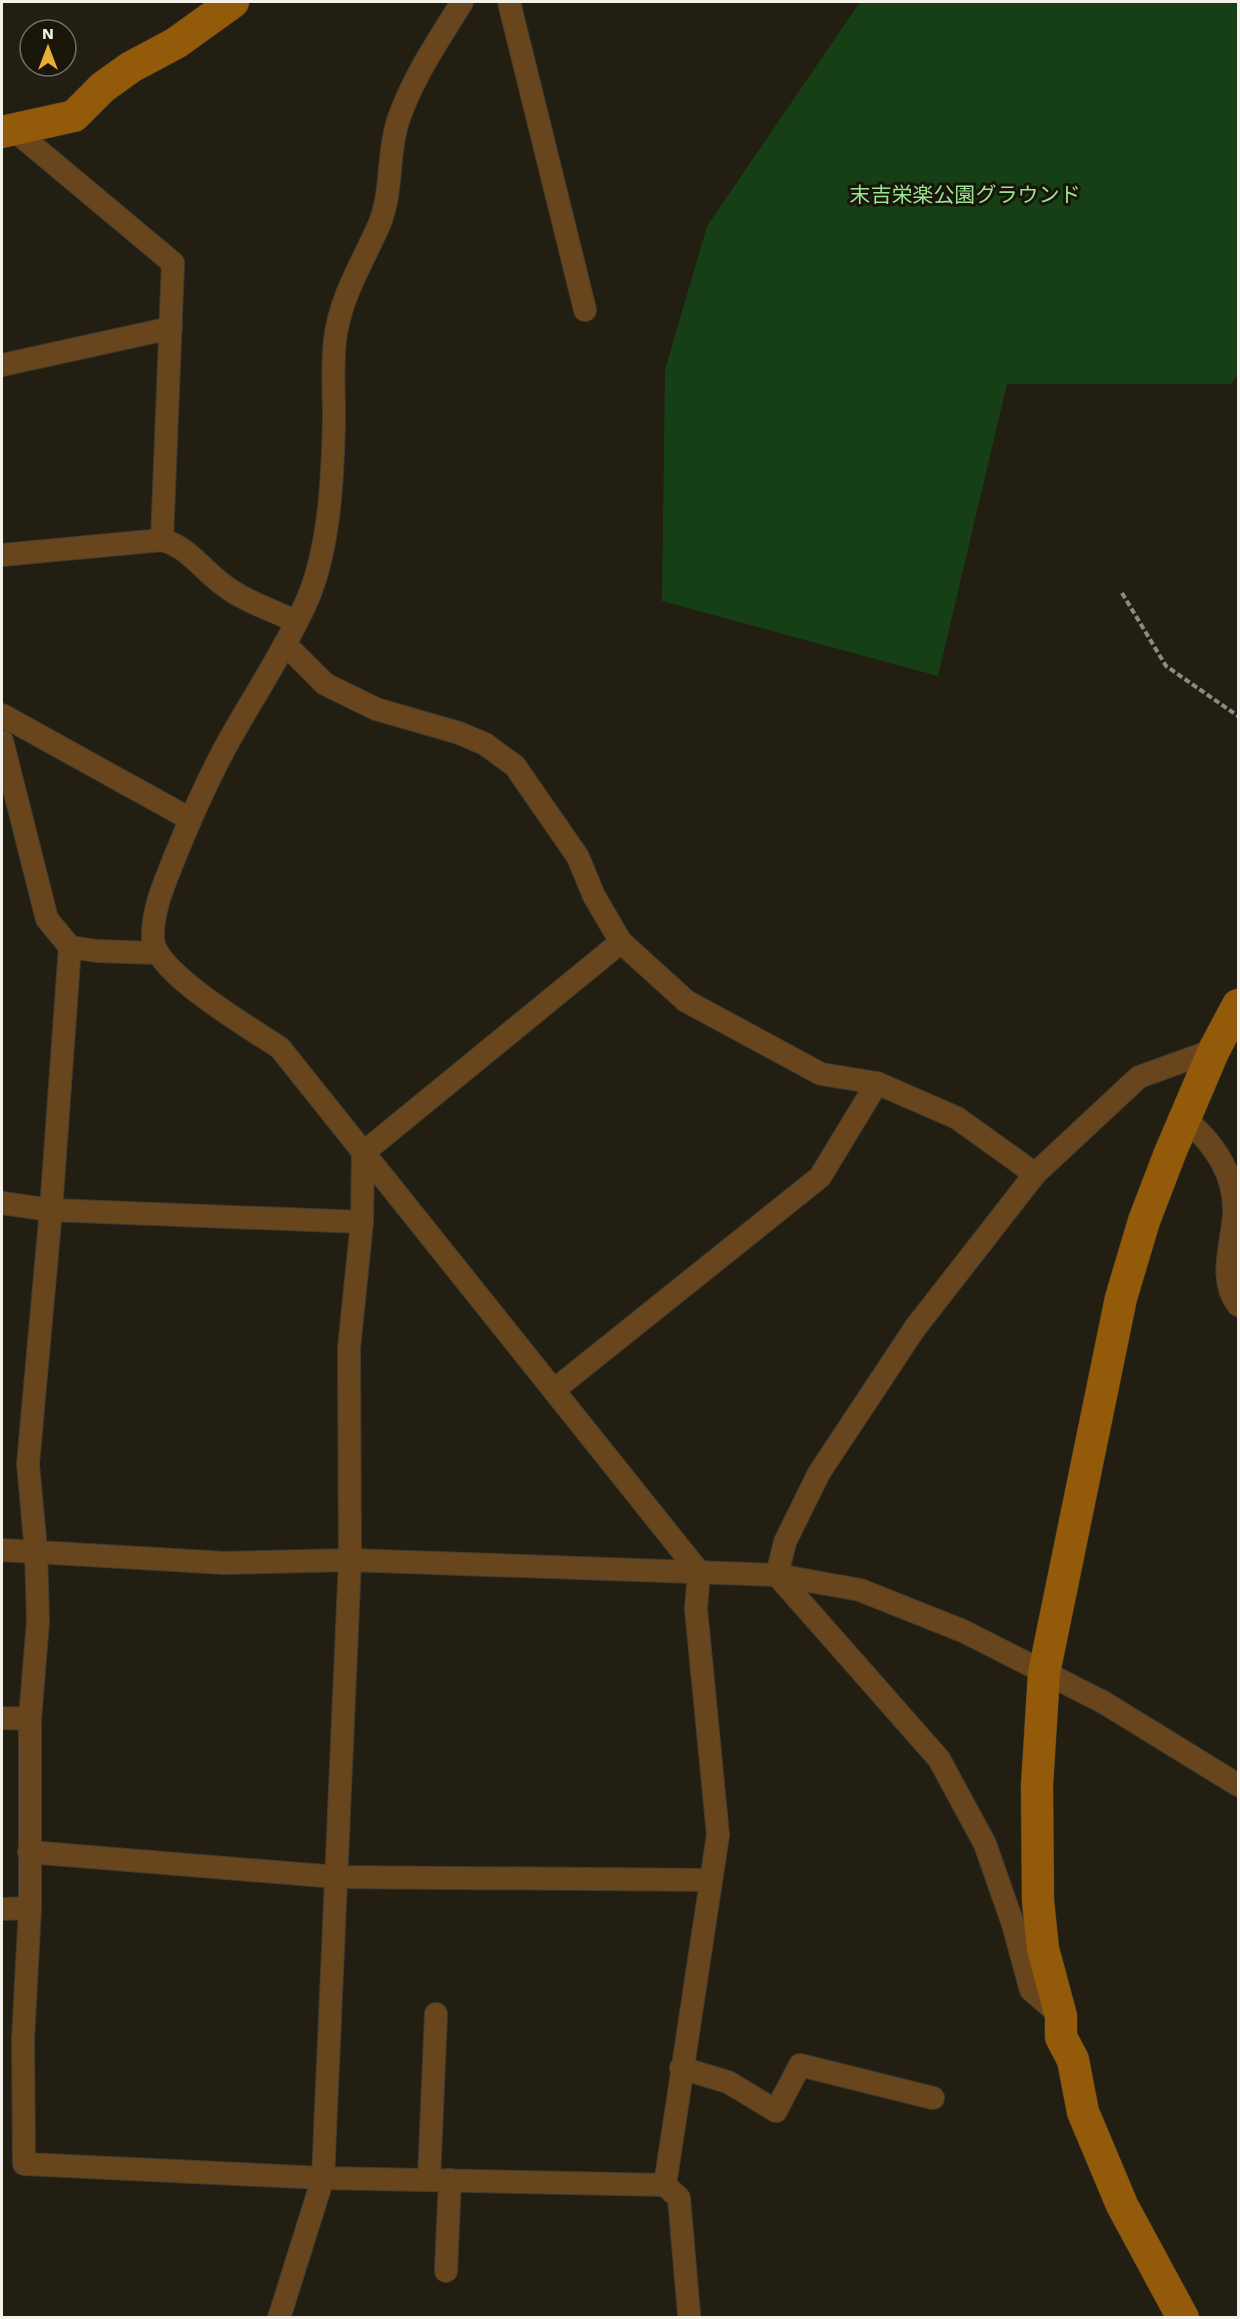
<svg xmlns="http://www.w3.org/2000/svg" width="1240" height="2319" font-family="'Work Sans','Noto Sans JP',sans-serif">
<style>
.green{fill:#173f16}
.lines{fill:none;stroke-linecap:round;stroke-linejoin:round}
.street-casing{stroke:#3f3c30;stroke-width:24}
.secondary-casing{stroke:#3f3c30;stroke-width:33}
.path{stroke:#8d8a80;stroke-width:4;stroke-dasharray:6 3;stroke-linecap:butt}
.street{stroke:#69451d;stroke-width:22}
.secondary{stroke:#935a09;stroke-width:32}
.labels{text-anchor:middle;stroke-width:6;stroke-linejoin:round;paint-order:stroke}
.park-label{font-size:21px;fill:#97e493;stroke:#191509}
</style>
<rect width="100%" height="100%" fill="#221e12"/>
<!-- green -->
<polygon class="green" points="860,2 1238,2 1238,374 1231,384 1007,384 938,676 662,601 665,370 707,226"/>
<g class="lines">
<defs>
<g id="street">
<polyline points="509,2 585,310"/>
<polyline points="14,130 173,263 162,540"/>
<polyline points="2,365 171,328"/>
<path d="M 2,555 L 162,540 C 190,547 205,574 229,589 C 250,604 274,610 296,622"/>
<polyline points="285,644 325,684 376,709 459,733 485,744 515,766 578,857 594,896 621,942 686,1001 821,1074 877,1083 957,1118 1035,1174"/>
<polyline points="2,715 190,819"/>
<polyline points="2,741 47,919 70,947 97,951 156,953"/>
<path d="M 70,947 L 51,1210 L 28,1464 L 36,1551 L 38,1621 L 30,1719 L 30,1908 L 23,2039 L 24,2164 L 323,2178 L 665,2185 L 718,1835 L 696,1609 L 699,1572 L 280,1048 C 252,1029 155,973 153,939 C 152,909 165,882 176,854 C 192,815 210,774 231,737 C 256,693 285,649 306,603 C 330,550 333,474 334,417 C 334,392 332,365 335,340 C 340,297 362,264 379,225 C 393,192 387,155 398,121 C 412,78 439,40 462,2"/>
<path d="M 1185,1119 C 1214,1143 1236,1175 1234,1215 C 1232,1245 1218,1279 1238,1305"/>
<polyline points="2,1203 51,1210 362,1222"/>
<polyline points="554,1390 820,1177 877,1083"/>
<polyline points="2,1550 225,1563 350,1560 777,1575 860,1590 963,1631 1103,1702 1238,1785"/>
<polyline points="777,1575 785,1542 819,1473 915,1328 1035,1174 1139,1077 1214,1050"/>
<polyline points="777,1575 939,1759 985,1844 1013,1924 1031,1990 1061,2016"/>
<polyline points="2,1718 30,1719"/>
<polyline points="29,1852 337,1877 711,1880"/>
<polyline points="2,1909 30,1908"/>
<polyline points="681,2068 728,2082 776,2111 800,2065 933,2098"/>
<polyline points="429,2180 436,2014"/>
<polyline points="665,2185 679,2198 689,2314"/>
<polyline points="446,2271 450,2180"/>
<polyline points="279,2318 323,2178 350,1560 349,1348 362,1222 363,1153 621,942"/>
</g>
<g id="secondary">
<polyline points="2,132 74,116 103,87 131,67 176,43 233,2"/>
<polyline points="1183,2318 1122,2205 1083,2112 1073,2060 1061,2037 1061,2016 1043,1949 1038,1901 1037,1786 1044,1673 1121,1298 1144,1221 1170,1153 1214,1050 1238,1005"/>
</g>
</defs>
<!-- street casing -->
<use href="#street" class="street-casing"/>
<!-- secondary casing -->
<use href="#secondary" class="secondary-casing"/>
<!-- path -->
<polyline class="path" points="1122,593 1166,666 1238,716"/>
<!-- street -->
<use href="#street" class="street"/>
<!-- secondary -->
<use href="#secondary" class="secondary"/>
</g>
<g class="labels">
<!-- park labels -->
<g class="park-label">
<text x="965" y="202">末吉栄楽公園グラウンド</text>
</g>
</g>
<!-- border -->
<rect width="1240" height="2319" fill="none" stroke="#f3f1e9" stroke-width="6"/>
<!-- north arrow -->
<g transform="translate(48 48)"><circle r="28" fill="#191509" stroke="#706d63" stroke-width="1.5"/>
<path d="M0-4.5L10 22L0 15L-10 22Z" fill="#e8ac37"/>
<text y="-9" font-size="16" font-weight="bold" text-anchor="middle" fill="#f3f1e9">N</text>
</g>
</svg>
